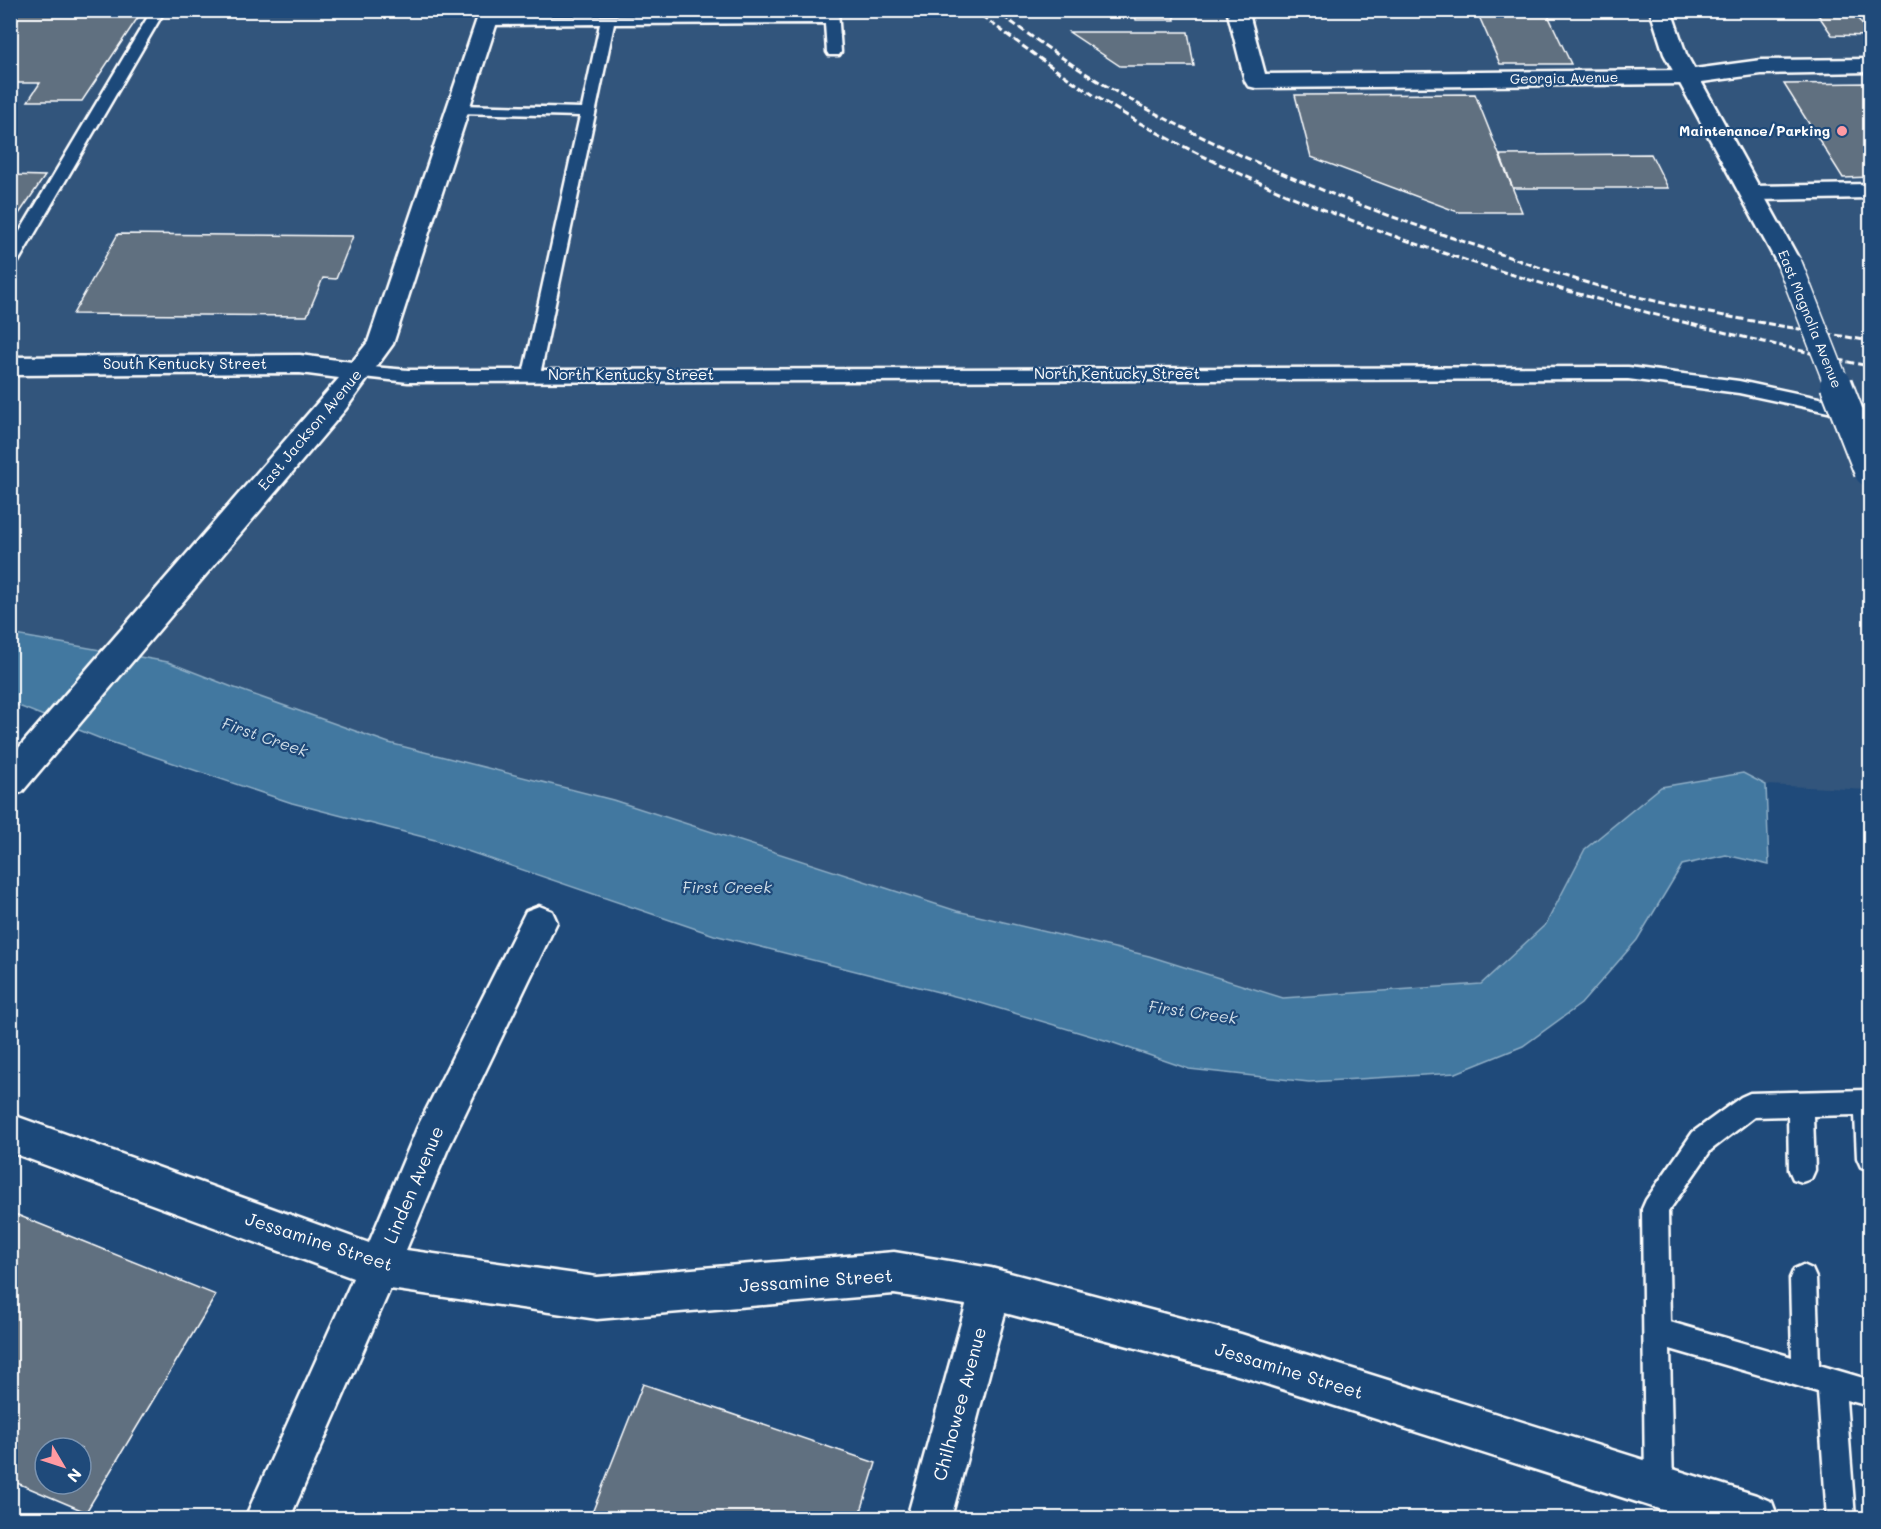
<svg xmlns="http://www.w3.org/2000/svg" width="1881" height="1529" font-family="Mali,sans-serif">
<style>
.built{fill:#32557c}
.water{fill:#4378a0;stroke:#8eaec6;stroke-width:1.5}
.building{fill:#607080;stroke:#fff;stroke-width:1.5;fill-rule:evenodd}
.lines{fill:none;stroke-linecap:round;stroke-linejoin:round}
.service-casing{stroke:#fff;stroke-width:5}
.minor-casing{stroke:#fff;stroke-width:5}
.primary-casing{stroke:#fff;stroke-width:5}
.service{fill:#1f4a7a;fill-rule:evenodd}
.minor{fill:#1f4a7a;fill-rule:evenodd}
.primary{fill:#1f4a7a;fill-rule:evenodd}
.rail{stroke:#fff;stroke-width:3;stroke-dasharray:7 3;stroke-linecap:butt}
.primary-bridge-far1-casing{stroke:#fff;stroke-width:27;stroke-linecap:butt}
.primary-bridge-casing{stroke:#fff;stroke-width:35;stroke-linecap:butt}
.primary-bridge-far1{stroke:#1f4a7a;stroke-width:24}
.primary-bridge{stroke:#1f4a7a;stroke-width:31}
.poi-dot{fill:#ff9aa2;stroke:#1f4a7a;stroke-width:2}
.labels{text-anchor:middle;stroke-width:4.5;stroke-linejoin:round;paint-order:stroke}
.far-street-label{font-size:14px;fill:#fff;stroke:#1f4a7a}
.far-poi-label{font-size:14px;font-weight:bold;fill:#fff;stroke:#1f4a7a;text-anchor:end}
.street-label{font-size:15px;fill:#fff;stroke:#1f4a7a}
.water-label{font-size:16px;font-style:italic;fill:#d0dde7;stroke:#1f4a7a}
.near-street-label{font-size:18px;fill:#fff;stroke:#1f4a7a}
</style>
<rect width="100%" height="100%" fill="#1f4a7a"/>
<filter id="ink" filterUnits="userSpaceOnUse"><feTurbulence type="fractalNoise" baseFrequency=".0167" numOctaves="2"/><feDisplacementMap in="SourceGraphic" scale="12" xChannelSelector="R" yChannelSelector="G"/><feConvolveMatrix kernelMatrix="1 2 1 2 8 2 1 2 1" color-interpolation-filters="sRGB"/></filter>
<g filter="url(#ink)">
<!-- built -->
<polygon class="built" points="10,11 1870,11 1870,790 1766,785 1743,773 1585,849 1546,924 1481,984 1283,998 1149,956 957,911 613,800 389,743 232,687 168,662 11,634"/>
<!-- water -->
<polygon class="water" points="10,634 168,662 232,687 389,743 613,800 957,911 1149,956 1283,998 1481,984 1546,924 1585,849 1661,787 1743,773 1766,785 1769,865 1726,855 1682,865 1637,940 1581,1004 1523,1046 1456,1073 1309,1082 1189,1069 1108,1041 974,1001 714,935 435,840 292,803 99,738 11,703"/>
<!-- building -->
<g class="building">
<polygon points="10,10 143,10 82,101 28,101 40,83 10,83"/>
<polygon points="1134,10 1173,10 1175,20 1136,20"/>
<polygon points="1809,10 1852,10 1870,36 1832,35 1819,16"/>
<polygon points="1547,13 1571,64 1500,64 1478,14"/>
<polygon points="1069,32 1188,32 1194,66 1120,66"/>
<polygon points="1870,83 1870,177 1843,178 1784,84"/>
<polygon points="1475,94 1522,212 1458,212 1311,157 1295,95"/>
<polygon points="1651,154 1668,188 1513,188 1500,155"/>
<polygon points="10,175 45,176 10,227"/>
<polygon points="118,234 353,236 336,279 323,278 307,316 73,314"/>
<path d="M 10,1212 L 216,1295 L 86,1512 L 10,1480 ZM 45,1448 L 81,1448 L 81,1484 L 45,1484 Z"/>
<polygon points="643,1384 876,1463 859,1518 590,1518"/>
</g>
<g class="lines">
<defs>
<g id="service">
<polygon points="152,10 165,10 18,262 10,267 10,248"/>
<polygon points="824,10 838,10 841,52 839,55 829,55 827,52 825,23 614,24 541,370 1628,367 1739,381 1870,409 1870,421 1739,393 1628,379 408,382 354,376 352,372 354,368 360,366 408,370 524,370 580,116 458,113 451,109 458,105 582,108 600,24 488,25 483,24 481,21 483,18 824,15"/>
<polygon points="1867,1090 1870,1091 1870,1170 1861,1167 1857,1158 1855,1115 1813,1116 1815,1170 1811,1179 1802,1182 1793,1179 1789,1170 1788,1116 1754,1117 1711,1150 1668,1212 1670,1322 1792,1357 1790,1278 1794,1269 1803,1265 1812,1269 1816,1278 1819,1365 1870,1380 1870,1406 1846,1400 1855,1518 1827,1518 1818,1392 1670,1349 1673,1488 1669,1498 1659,1502 1649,1498 1645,1488 1642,1209 1646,1200 1693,1132 1741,1097 1750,1093"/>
</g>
<g id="minor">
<polygon points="480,10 501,10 393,344 345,410 22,792 10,796 10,758 339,378 300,373 10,375 10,357 300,355 352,362 368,342"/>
<polygon points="1227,10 1248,10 1265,74 1687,70 1761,60 1870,59 1870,72 1761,74 1687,84 1256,88 1248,86 1245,81"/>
<polygon points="1870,184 1870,198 1752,200 1744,198 1740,193 1744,188 1752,186"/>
<polygon points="539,906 552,911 557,922 447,1151 406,1250 597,1277 894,1252 991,1268 1241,1334 1756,1495 1772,1502 1778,1518 1687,1518 1241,1376 1005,1313 951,1518 907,1518 966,1305 894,1294 597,1319 390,1289 290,1518 245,1518 353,1278 10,1152 10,1114 369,1243 418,1126 526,911"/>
</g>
<polygon id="primary" points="1650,10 1671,10 1686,54 1802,265 1799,271 1790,273 1781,271 1778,265 1664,54"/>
</defs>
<!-- service casing -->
<use href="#service" class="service-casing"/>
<!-- minor casing -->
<use href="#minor" class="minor-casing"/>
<!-- primary casing -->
<use href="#primary" class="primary-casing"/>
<!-- service -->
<use href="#service" class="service"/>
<!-- minor -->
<use href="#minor" class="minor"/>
<!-- primary -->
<use href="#primary" class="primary"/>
<!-- rail -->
<g class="rail">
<path d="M 974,10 C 1025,48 1076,86 1131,118 C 1290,208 1466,265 1642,311 C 1692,325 1743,337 1794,349 C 1819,355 1844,362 1870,366"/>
<path d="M 995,10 C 1033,38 1072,66 1113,90 C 1230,157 1355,206 1483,248 C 1538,267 1594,287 1651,300 C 1723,318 1797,328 1870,341"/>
</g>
<defs>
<polyline id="primary-bridge-far1" points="1790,265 1837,385"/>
<polyline id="primary-bridge" points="1836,384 1870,471"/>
</defs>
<!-- primary-bridge-far1 casing -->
<use href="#primary-bridge-far1" class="primary-bridge-far1-casing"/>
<!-- primary-bridge casing -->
<use href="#primary-bridge" class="primary-bridge-casing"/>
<!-- primary-bridge-far1 -->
<use href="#primary-bridge-far1" class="primary-bridge-far1"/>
<!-- primary-bridge -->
<use href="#primary-bridge" class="primary-bridge"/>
</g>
</g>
<!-- markers -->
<circle class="poi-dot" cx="1842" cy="131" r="6"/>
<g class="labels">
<!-- far-street labels -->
<g class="far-street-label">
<text transform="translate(1564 78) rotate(-1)" y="5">Georgia Avenue</text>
<text transform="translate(1810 319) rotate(68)" y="5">East Magnolia Avenue</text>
</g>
<!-- far-poi labels -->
<g class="far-poi-label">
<text x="1830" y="136">Maintenance/Parking</text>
</g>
<!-- street labels -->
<g class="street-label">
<text x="185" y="369">South Kentucky Street</text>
<text x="1117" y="379">North Kentucky Street</text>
<text x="631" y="380">North Kentucky Street</text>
<text transform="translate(310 430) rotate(-50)" y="5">East Jackson Avenue</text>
</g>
<!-- water labels -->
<g class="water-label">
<text transform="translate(265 737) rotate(19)" y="6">First Creek</text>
<text x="727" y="893">First Creek</text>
<text transform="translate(1193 1012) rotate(8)" y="6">First Creek</text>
</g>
<!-- near-street labels -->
<g class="near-street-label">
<text transform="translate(414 1185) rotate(-67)" y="6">Linden Avenue</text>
<text transform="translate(319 1242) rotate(18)" y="6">Jessamine Street</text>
<text transform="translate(816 1281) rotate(-4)" y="6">Jessamine Street</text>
<text transform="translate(1289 1371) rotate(17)" y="6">Jessamine Street</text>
<text transform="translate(960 1404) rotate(-75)" y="6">Chilhowee Avenue</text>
</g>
</g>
<!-- margin -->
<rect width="1881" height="1529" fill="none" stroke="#1f4a7a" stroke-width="36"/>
<rect x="18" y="18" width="1845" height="1493" fill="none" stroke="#fff" stroke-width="2" filter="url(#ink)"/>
<!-- north arrow -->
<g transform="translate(63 1466) rotate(129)"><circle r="28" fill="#1f4a7a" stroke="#7992af" stroke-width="1.5"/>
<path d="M0-4.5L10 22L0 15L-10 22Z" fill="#ff9aa2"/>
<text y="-9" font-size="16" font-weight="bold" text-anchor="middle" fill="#ffffff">N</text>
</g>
</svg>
